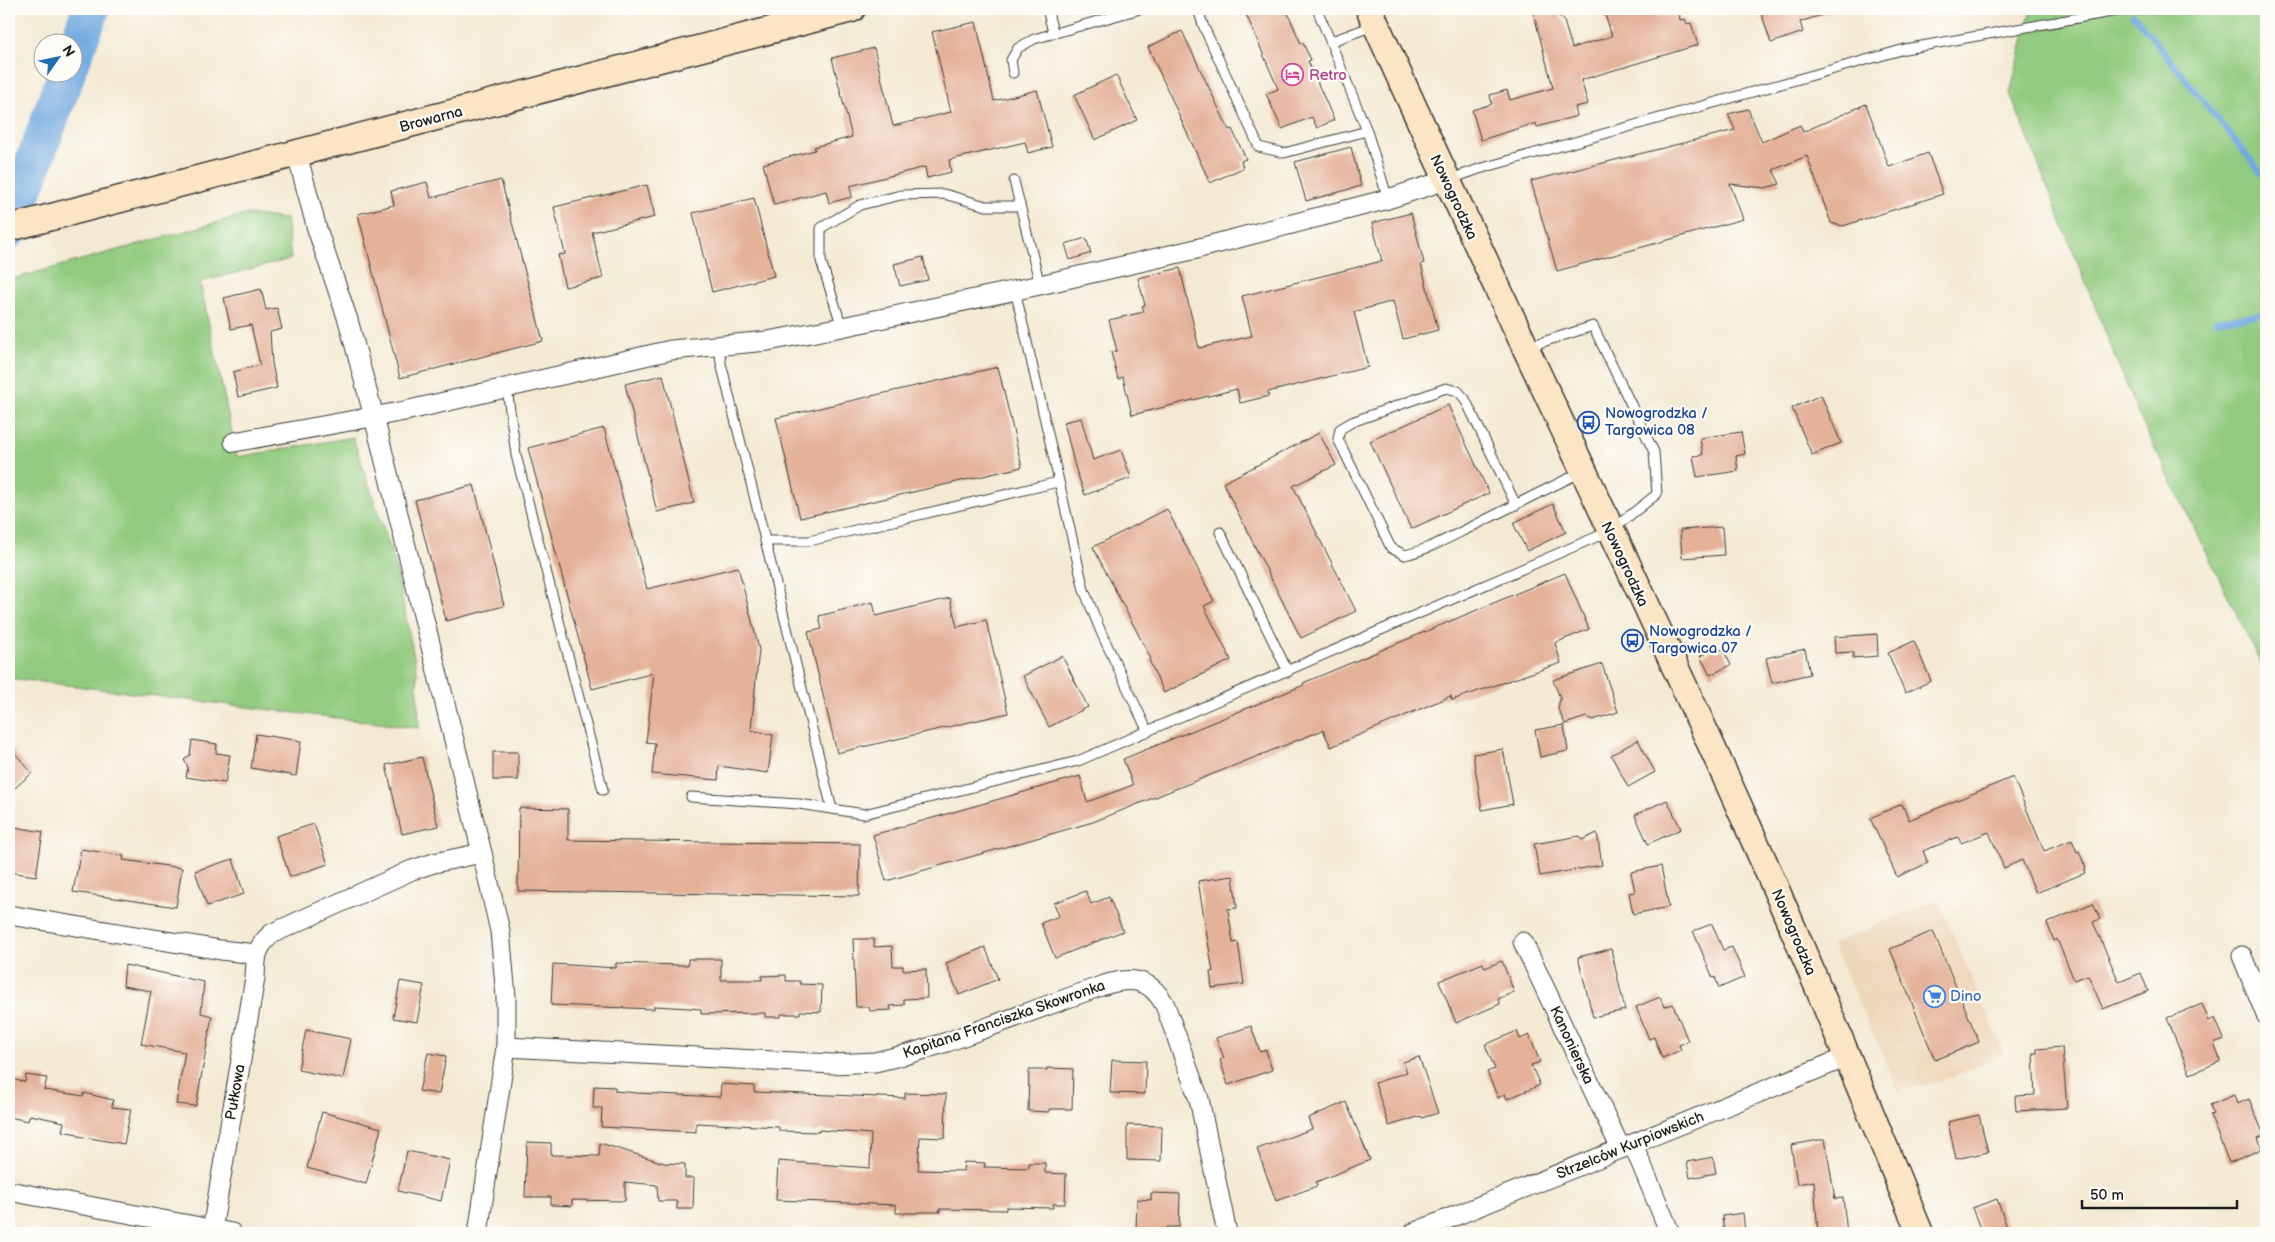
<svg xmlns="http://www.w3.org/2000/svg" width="2275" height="1242" font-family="'Balsamiq Sans',sans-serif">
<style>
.built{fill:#edd7ba}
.green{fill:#92cb7f;stroke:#57744e}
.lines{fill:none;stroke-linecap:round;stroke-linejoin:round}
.stream{stroke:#71a9e0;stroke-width:6}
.river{stroke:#71a9e0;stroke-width:38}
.building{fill:#e4b199}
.lane-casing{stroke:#3c3b38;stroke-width:11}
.street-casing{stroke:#3c3b38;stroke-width:21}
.secondary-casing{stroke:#3c3b38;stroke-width:29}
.lane{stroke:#fff;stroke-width:9}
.street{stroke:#fff;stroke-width:19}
.secondary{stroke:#fce5c4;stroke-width:26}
.labels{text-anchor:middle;stroke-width:4.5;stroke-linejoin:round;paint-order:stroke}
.hotel-label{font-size:15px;fill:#b23c85;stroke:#fdfcf7;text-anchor:start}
.street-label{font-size:15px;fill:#1c1c1c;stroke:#fdfcf7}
.transit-label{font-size:15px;fill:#164399;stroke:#fdfcf7;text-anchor:start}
.shop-label{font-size:15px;fill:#366cbe;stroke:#fdfcf7;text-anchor:start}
</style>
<rect width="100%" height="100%" fill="#fdfcf7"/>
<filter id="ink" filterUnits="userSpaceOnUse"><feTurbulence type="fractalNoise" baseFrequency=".02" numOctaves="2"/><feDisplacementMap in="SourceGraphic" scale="10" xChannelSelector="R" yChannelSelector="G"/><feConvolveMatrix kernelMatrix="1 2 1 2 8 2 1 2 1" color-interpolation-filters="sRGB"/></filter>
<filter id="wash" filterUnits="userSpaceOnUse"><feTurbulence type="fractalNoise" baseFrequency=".0096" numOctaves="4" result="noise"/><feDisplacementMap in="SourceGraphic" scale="20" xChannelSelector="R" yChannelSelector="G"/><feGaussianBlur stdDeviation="1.12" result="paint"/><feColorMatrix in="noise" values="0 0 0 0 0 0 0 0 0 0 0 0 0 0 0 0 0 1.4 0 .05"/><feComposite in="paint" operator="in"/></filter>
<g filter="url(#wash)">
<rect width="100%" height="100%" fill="#f4ead4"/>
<!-- built -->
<polygon class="built" points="1938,899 2004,1054 1942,1081 1898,1091 1832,944"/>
<!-- green -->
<g class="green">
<polygon points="2031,9 2266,9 2266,673 2138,414 2010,93"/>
<polygon points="247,214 286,219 291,259 200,282 237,457 353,437 395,563 417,672 419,728 9,678 9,280"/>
</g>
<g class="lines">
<!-- stream -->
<g class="stream">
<polyline points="2133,14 2266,179"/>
<polyline points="2216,321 2266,314"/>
</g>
<!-- river -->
<g class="river">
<polyline points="72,59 91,9"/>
<polyline points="9,230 67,72"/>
</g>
</g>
<g id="blocks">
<!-- building -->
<g class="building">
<polygon points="1244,9 1286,9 1301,44 1303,43 1311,60 1308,61 1334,120 1317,128 1312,117 1282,129 1266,94 1278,89"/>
<polygon points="1542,9 1558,9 1561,19 1563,18 1572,48 1612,36 1603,9 1678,9 1680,20 1685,19 1687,24 1691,23 1698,45 1581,80 1588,104 1575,107 1577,116 1537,127 1536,123 1481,140 1472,110 1492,104 1490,95 1507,90 1510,100 1553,88 1533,11"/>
<polygon points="1760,9 1831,9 1831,12 1800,22 1803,32 1771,43"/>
<polygon points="976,22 994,101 1037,90 1052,147 1028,153 1025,142 949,160 951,172 927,178 925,167 850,186 852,197 829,203 826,191 774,205 763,164 815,150 814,147 852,137 832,58 874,48 893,126 951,112 932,32"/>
<polygon points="1182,31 1229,130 1232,129 1246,159 1241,161 1243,168 1210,183 1148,47"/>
<polygon points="1116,75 1137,120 1095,140 1074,95"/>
<polygon points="1866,104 1889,167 1928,153 1943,194 1843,226 1831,223 1807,156 1773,170 1780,184 1765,188 1730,184 1743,219 1557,271 1531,181 1735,130 1728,114 1748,109 1762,142 1800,125 1803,132"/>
<polygon points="1351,147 1361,186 1306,201 1295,162"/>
<polygon points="501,180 543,341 400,378 358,214 394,205 391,191 427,182 431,198"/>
<polygon points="647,185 655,217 592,232 603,278 565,287 558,255 565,254 554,207"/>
<polygon points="754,198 774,276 712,292 693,213"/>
<polygon points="1411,213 1424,263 1421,264 1438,330 1403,339 1393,301 1354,312 1368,367 1268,392 1269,396 1240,403 1237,389 1132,415 1123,377 1118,379 1111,352 1117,351 1109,320 1144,312 1142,306 1145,305 1138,278 1180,268 1199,348 1225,342 1252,336 1242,296 1382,261 1372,223"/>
<polygon points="1086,238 1091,253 1070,260 1065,244"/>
<polygon points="923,257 928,280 900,286 894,264"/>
<polygon points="261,289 266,310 277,308 282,329 270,332 272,363 277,388 238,397 233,372 260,365 251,325 231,329 224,298"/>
<polygon points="998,367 1022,467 800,518 776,418"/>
<polygon points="663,375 694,503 657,512 625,384"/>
<polygon points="1821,395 1841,443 1812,455 1792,408"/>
<polygon points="1448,405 1489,493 1411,529 1370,441"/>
<polygon points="1081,418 1093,460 1121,450 1131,478 1085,495 1075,467 1064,422"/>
<polygon points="604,428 647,589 738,567 759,649 751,730 773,735 768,773 719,766 718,780 652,774 655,743 646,742 654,673 592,689 528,448"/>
<polygon points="1741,432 1745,454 1736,456 1738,471 1697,477 1693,456 1703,455 1700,438"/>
<polygon points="1319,433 1336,465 1293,486 1356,611 1301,638 1223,483"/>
<polygon points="474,485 504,606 446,621 415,500"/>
<polygon points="1553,504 1566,532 1527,551 1513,523"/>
<polygon points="1167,509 1214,601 1204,606 1231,660 1164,693 1149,660 1151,659 1093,547"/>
<polygon points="1722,527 1724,555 1682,558 1680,530"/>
<polygon points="1565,573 1589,629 1555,643 1561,663 1452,700 1451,696 1331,747 1323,730 1093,822 886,881 873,835 1080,776 1087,802 1133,785 1123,759 1304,685 1303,683"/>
<polygon points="950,598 957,627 986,620 1008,713 837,753 808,632 822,629 819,616 873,602 876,616"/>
<polygon points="1877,634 1878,656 1853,658 1853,652 1835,653 1834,637"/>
<polygon points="1914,641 1931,681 1905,693 1888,653"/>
<polygon points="1715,649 1716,652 1723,649 1731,665 1710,675 1700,656"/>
<polygon points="1805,649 1810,674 1772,683 1766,658"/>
<polygon points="1062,656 1088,707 1049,727 1023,676"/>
<polygon points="1602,664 1618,712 1593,720 1586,717 1565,724 1558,709 1560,698 1553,680"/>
<polygon points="1564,725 1568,751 1540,757 1535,730"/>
<polygon points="256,734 301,741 296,776 251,768"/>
<polygon points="192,740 217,744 216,753 230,755 225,783 186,777 188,767 184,760 190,755"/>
<polygon points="1638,740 1655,772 1628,787 1611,755"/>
<polygon points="9,746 32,773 9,793"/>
<polygon points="1503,749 1513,804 1482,810 1473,754"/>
<rect x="493" y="752" width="25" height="28"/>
<polygon points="422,757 438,826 402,834 386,765"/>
<polygon points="2013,777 2044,851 2072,840 2077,852 2079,851 2086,869 2084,870 2085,873 2036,893 2022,860 2004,868 1989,832 1961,843 1958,837 1923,851 1928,863 1897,877 1870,818 1902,804 1909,820"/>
<polygon points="1667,800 1681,829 1648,844 1635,815"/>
<polygon points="519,808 568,809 568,840 860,844 859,896 518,891"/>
<polygon points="314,824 328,864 290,877 276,836"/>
<polygon points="9,826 43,832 36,876 9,872"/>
<polygon points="1597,833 1602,865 1540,876 1534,844 1580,836 1582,840"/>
<polygon points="81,849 124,856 123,860 182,868 176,907 73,892"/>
<polygon points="233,859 244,894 207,906 195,871"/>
<polygon points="1661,866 1669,907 1633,914 1629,893 1635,892 1631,872"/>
<polygon points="1233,876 1237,908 1228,909 1233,943 1238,942 1244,984 1212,988 1210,972 1213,972 1198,881"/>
<polygon points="1086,891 1091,904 1109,897 1123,931 1055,958 1041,923 1059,916 1054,903"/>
<polygon points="2093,903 2100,919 2093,922 2119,982 2141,973 2148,991 2103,1009 2088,975 2074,980 2057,939 2054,941 2047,923"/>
<polygon points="1712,924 1723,950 1732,947 1745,977 1719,988 1715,977 1713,978 1693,931"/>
<polygon points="1933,931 1979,1042 1935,1060 1890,949"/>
<polygon points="853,939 874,939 874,947 892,946 893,966 903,966 903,970 926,969 927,998 904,999 904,1005 890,1006 891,1010 870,1011 869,1007 856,1007"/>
<polygon points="985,947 998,979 959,995 946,963"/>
<polygon points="1611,949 1625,1010 1593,1017 1578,957"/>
<polygon points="688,959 721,959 721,980 762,980 762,976 786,975 786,981 800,981 800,984 822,985 821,1012 800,1011 800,1014 781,1014 781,1017 765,1017 765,1013 701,1014 701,1009 688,1008 654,1006 654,1009 551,1005 553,964 616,968 616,963 679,965 688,965"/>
<polygon points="1502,961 1514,992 1498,999 1500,1004 1456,1023 1439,981 1483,963 1485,968"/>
<polygon points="125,965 204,982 201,1013 212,1016 196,1106 176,1104 185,1052 141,1044 151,991 123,986"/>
<polygon points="400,981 424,985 417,1022 393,1018"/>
<polygon points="1660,997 1664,1007 1673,1004 1688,1041 1679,1045 1681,1050 1662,1058 1654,1037 1649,1039 1636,1007"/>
<polygon points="2202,1004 2209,1021 2215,1018 2224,1039 2214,1043 2221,1061 2190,1074 2167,1018"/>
<polygon points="1251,1026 1260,1052 1266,1050 1272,1070 1228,1085 1220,1060 1224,1058 1216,1038"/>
<polygon points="306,1030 351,1039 343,1079 298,1070"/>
<polygon points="1517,1031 1520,1039 1529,1035 1540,1062 1531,1065 1540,1085 1507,1099 1505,1094 1498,1098 1487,1072 1495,1069 1485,1045"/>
<polygon points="2062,1047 2067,1108 2016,1111 2015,1096 2035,1095 2033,1053 2037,1053 2037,1049"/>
<polygon points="428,1053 446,1056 439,1094 419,1091"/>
<polygon points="1419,1057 1438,1113 1422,1118 1421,1116 1389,1126 1375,1083 1407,1072 1403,1062"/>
<polygon points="1112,1060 1146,1061 1145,1094 1110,1093"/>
<polygon points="1047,1068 1073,1069 1072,1109 1049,1109 1049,1112 1028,1111 1029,1070 1047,1070"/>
<polygon points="26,1075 47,1078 44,1090 84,1096 84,1093 113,1100 112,1107 131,1109 124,1144 78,1136 78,1134 62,1131 64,1122 30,1115 28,1121 9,1117 9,1079 25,1082"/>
<polygon points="721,1084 754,1086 754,1092 905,1098 905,1093 946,1094 945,1138 920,1137 918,1170 963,1171 964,1162 985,1163 984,1167 1029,1168 1029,1163 1045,1163 1045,1173 1066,1174 1065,1204 1053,1204 1053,1208 1006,1207 1006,1210 939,1209 940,1212 917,1212 917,1213 896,1213 896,1205 776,1200 778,1161 870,1168 871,1134 819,1130 819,1132 779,1131 779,1127 696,1123 696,1132 601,1127 602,1108 593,1108 594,1086 615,1087 615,1091 637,1093 720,1097"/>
<polygon points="2234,1095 2237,1104 2249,1099 2264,1135 2258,1138 2262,1149 2229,1163 2210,1115 2213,1114 2210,1105"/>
<polygon points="1346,1102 1370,1160 1316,1182 1317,1186 1276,1201 1257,1149 1312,1129 1308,1118"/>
<polygon points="322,1112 381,1128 366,1184 307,1168"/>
<polygon points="1979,1115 1988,1152 1956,1159 1948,1122"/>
<polygon points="1127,1125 1162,1126 1161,1161 1127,1160"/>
<polygon points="1825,1139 1835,1199 1843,1198 1847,1233 1818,1233 1814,1181 1797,1184 1791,1145"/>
<polygon points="527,1142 551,1143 551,1155 599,1156 600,1143 664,1163 685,1164 685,1178 694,1178 693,1209 677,1209 677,1201 658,1201 657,1185 625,1182 625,1201 572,1200 572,1206 551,1205 551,1197 525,1197"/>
<polygon points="407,1151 450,1160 441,1201 398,1191"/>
<polygon points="1713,1157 1716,1173 1690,1178 1687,1162"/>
<polygon points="1151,1193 1180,1194 1179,1227 1167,1227 1167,1233 1136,1231 1137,1199 1151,1200"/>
<polygon points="1997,1199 2009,1233 1982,1233 1972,1208"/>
<polygon points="1743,1213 1745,1233 1724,1233 1722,1216"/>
</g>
</g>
</g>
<g filter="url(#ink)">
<use href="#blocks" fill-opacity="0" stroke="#3c3b38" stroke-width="1"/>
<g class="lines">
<defs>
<g id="lane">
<polyline points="1047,9 1053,32"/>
<polyline points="1198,9 1203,25 1259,147 1284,153 1367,131 1317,9"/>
<polyline points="1332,41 1373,26"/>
<polyline points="1013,73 1011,60 1018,48 1034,39 1140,9"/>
<polyline points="1367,131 1388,199"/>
<polyline points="1448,180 1479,169 1905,49 2128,9"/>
<polyline points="1014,181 1040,285"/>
<polyline points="1015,290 1084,590 1101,632 1148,732"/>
<polyline points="842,327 821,261 821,228 860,205 901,195 944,194 986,206 1020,206"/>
<polyline points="719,347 721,363 832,809"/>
<polyline points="507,388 516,455 603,790"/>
<path d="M 1516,505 L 1465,399 L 1458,391 L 1446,388 L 1352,422 L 1340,429 L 1338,439 L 1391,548 L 1405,555 C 1430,549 1452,536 1475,525 C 1511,507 1546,489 1582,472"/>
<polyline points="1220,532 1288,672"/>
<polyline points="765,541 809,541 1058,482"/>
<polyline points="691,797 799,804 864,814 1078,761 1610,531 1657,494 1654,452 1593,326 1527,347"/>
</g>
<g id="street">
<polyline points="297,154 317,229 348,320 374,417 482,853 500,931 506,997 506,1047 478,1233"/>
<polyline points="234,442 405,411 671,350 768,341 842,327 1040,285 1192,250 1388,199 1446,180"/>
<polyline points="9,915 221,950 256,954"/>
<polyline points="1523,942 1621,1149"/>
<polyline points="2242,956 2266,1015"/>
<path d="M 506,1047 L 833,1064 L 875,1062 L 912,1053 L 947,1042 L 1101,986 C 1129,977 1149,976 1165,1005 L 1199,1099 L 1227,1233"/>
<polyline points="1633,1144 1670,1233"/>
<polyline points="9,1191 232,1233"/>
<path d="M 212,1230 L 255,978 C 256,957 255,949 271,934 L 412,870 L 434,863 L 482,853"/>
<polyline points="1413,1233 1847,1057"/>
</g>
<g id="secondary">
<path d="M 1369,9 C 1494,288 1630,562 1755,842 C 1813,971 1866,1102 1920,1233"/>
<polyline points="9,228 852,9"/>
</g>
</defs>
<!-- lane casing -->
<use href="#lane" class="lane-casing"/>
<!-- street casing -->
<use href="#street" class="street-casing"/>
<!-- secondary casing -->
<use href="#secondary" class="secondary-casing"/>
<!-- lane -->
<use href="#lane" class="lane"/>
<!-- street -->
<use href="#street" class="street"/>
<!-- secondary -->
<use href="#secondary" class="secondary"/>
</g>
</g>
<!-- icons -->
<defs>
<symbol id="hotel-ring" viewBox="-11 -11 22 22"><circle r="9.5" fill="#fdfcf7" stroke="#d1479c" stroke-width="1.5"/><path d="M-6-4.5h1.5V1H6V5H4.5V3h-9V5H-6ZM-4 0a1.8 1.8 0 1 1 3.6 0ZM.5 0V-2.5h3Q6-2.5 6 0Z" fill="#d1479c"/></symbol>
<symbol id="bus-ring" viewBox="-11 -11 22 22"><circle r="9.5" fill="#fdfcf7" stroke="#1a4fb4" stroke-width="1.5"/><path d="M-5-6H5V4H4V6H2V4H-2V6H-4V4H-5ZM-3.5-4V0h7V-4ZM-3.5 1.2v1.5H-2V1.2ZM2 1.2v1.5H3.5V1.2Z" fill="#1a4fb4"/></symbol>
<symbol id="supermarket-ring" viewBox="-11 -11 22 22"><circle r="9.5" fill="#fdfcf7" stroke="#3f7fe0" stroke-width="1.5"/><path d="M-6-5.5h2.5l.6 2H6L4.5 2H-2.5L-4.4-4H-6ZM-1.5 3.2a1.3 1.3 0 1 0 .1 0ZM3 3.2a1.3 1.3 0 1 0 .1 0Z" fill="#3f7fe0"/></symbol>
</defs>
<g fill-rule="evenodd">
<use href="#hotel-ring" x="1280" y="62" width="25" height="25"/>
<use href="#bus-ring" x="1576" y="410" width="25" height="25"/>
<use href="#bus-ring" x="1620" y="628" width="25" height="25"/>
<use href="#supermarket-ring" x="1922" y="984" width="25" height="25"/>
</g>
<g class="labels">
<!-- hotel labels -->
<g class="hotel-label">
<text x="1309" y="80">Retro</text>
</g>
<!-- street labels -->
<g class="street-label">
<text transform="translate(431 119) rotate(-15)" y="5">Browarna</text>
<text transform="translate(1454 197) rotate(65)" y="5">Nowogrodzka</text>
<text transform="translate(1625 564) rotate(65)" y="5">Nowogrodzka</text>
<text transform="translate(1794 932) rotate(67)" y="5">Nowogrodzka</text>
<text transform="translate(1004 1019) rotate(-19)" y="5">Kapitana Franciszka Skowronka</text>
<text transform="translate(1572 1045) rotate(65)" y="5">Kanonierska</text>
<text transform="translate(235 1092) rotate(-80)" y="5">Pułkowa</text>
<text transform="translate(1630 1145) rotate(-22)" y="5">Strzelców Kurpiowskich</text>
</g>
<!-- transit labels -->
<g class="transit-label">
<text x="1605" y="418">Nowogrodzka /<tspan x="1605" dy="17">Targowica 08</tspan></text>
<text x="1649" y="636">Nowogrodzka /<tspan x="1649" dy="17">Targowica 07</tspan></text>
</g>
<!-- shop labels -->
<g class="shop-label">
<text x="1950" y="1001">Dino</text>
</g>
</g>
<!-- margin -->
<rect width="2275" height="1242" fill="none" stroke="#fdfcf7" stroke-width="30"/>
<!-- north arrow -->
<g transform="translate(58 58) rotate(57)"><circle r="24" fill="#fdfcf7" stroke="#a3a29f"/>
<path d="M0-4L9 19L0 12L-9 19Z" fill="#1f6fb2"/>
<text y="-8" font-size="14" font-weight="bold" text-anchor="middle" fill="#1c1c1c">N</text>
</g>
<!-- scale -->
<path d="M2082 1200v8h155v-8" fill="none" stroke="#1c1c1c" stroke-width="2.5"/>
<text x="2090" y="1200" font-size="15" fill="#1c1c1c" stroke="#fdfcf7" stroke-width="4" paint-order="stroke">50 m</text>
</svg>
